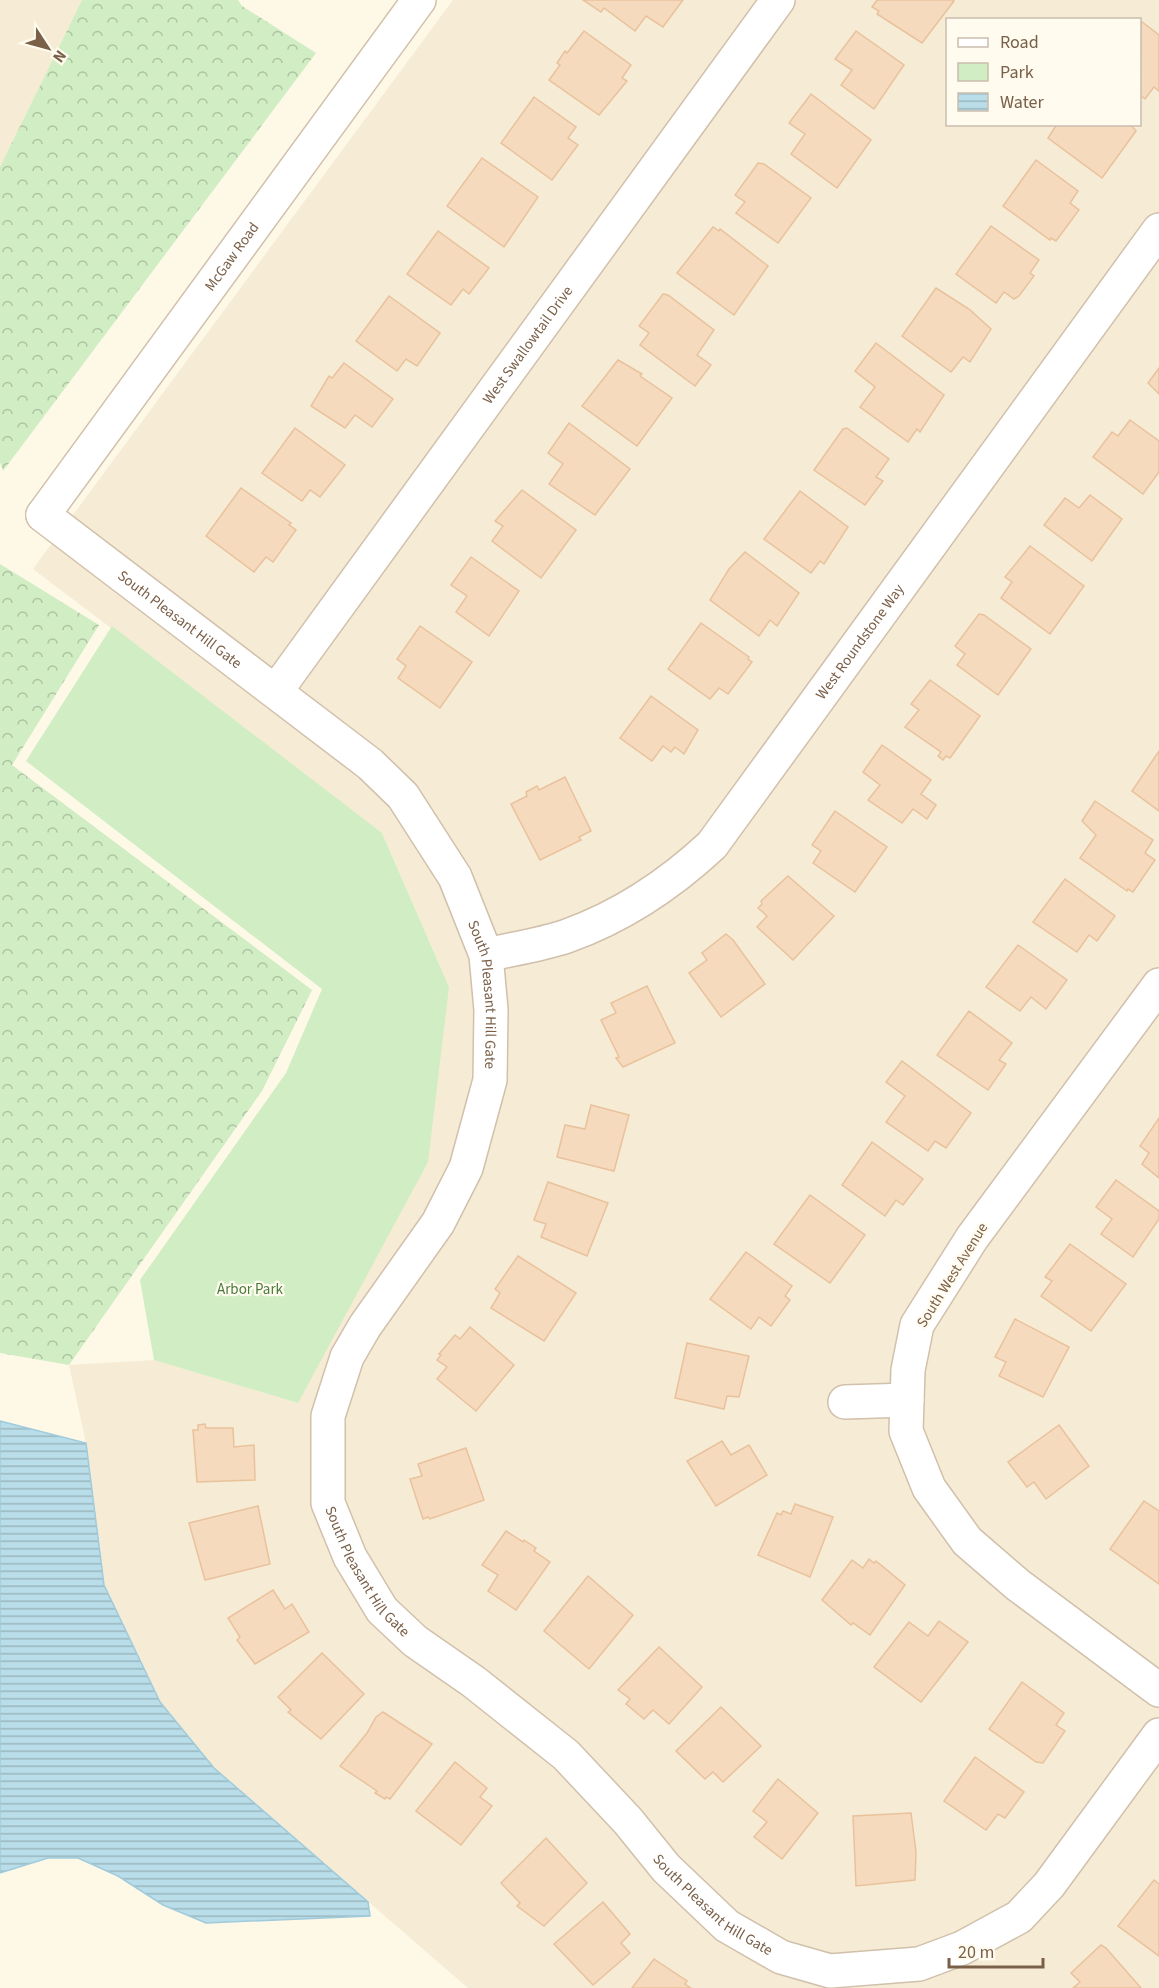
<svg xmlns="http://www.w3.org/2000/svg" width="1159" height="1988" font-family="'Source Sans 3',sans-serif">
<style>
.residential{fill:#f6ebd5;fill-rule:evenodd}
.forest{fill:url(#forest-crowns)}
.park{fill:#d0edc4}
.water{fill:url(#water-rules);stroke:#9fcbdc;stroke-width:1.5}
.building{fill:#f5dabd;stroke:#e9c29c;stroke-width:1.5}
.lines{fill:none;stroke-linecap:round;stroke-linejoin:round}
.minor-casing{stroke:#d1c0ab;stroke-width:36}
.tertiary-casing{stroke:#d1c0ab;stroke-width:36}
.minor{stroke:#fff;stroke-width:33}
.tertiary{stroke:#fff;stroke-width:33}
.labels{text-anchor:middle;stroke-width:4.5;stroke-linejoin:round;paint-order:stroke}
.street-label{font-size:15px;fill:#7a6049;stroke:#fffbef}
.park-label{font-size:15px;fill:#487a3d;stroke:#fffbef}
</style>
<defs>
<pattern id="forest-crowns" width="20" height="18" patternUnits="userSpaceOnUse" patternTransform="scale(1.5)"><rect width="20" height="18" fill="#d0edc4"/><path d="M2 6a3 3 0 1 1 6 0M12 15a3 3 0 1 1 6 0" fill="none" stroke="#aec3a1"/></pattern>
<pattern id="water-rules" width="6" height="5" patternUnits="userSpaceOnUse" patternTransform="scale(1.5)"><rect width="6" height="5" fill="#b9dde9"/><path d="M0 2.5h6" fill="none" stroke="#9bb7bf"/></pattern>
</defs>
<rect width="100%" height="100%" fill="#fef8e7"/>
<!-- residential -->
<g class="residential">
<polygon points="0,0 82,0 0,167"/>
<path d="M 453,0 L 1159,0 L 1159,1988 L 468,1988 L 214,1768 L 160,1702 L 104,1585 L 86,1443 L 69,1365 L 154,1360 L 298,1403 L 449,987 L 382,833 L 33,569 ZM 948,20 L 1140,20 L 1140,124 L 948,124 Z"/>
</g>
<!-- forest -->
<g class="forest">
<polygon points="82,0 238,0 242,6 316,53 3,471 0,462 0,167"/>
<polygon points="0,564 99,625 12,765 312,990 262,1091 69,1365 0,1353"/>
</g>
<!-- park -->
<polygon class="park" points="112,626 382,833 449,987 428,1162 298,1403 154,1360 140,1280 286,1073 322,989 26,761"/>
<!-- water -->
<polygon class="water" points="0,1421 86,1443 104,1585 160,1702 214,1768 368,1902 370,1916 206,1923 163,1905 118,1876 78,1858 48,1858 0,1873"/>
<!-- building -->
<g class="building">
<polygon points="583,0 683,0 663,27 646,16 635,31 604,8 601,12"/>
<polygon points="877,0 952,0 954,1 922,43 877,14 879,11 872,7"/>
<polygon points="1141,21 1159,35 1159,91 1154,87 1145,99 1140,95"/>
<polygon points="584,31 631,65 622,78 627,81 599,115 549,80 560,65 557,63 565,51 567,53"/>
<polygon points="856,31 904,65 874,109 841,85 852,70 835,59"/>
<polygon points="811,94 871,140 837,188 791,154 805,134 789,123"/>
<polygon points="534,97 576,127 568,138 578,145 552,180 501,143"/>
<polygon points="1057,124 1130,124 1136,131 1102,178 1048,138"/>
<polygon points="482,158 538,197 504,247 447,206"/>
<polygon points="1036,160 1078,191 1070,203 1079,210 1056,241 1051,238 1050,240 1003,206"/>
<polygon points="758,163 764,164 811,198 778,243 736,213 745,202 735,195"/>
<polygon points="991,226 1039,260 1030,273 1034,276 1019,296 1014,299 1004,292 996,303 956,274"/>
<polygon points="713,227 719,231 720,229 768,266 734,315 677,273"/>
<polygon points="438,231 489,268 469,294 463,289 451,305 407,274"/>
<polygon points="936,288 969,309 991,329 970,362 963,357 951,372 902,336"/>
<polygon points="663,294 668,295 714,330 697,355 711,365 695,386 640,345 649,333 639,326"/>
<polygon points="389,296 440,333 417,366 406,359 397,371 356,341"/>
<polygon points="876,343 944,395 920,432 917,429 908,442 860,407 875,387 855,371"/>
<polygon points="618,360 642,374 640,376 672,398 637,446 582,406"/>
<polygon points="344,363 393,399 372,427 355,415 345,428 311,406 329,376 332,378"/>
<polygon points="1159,368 1159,394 1148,383"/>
<polygon points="1130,420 1159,441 1159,472 1143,494 1093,457 1112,432 1118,436"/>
<polygon points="569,423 630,469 595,515 549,484 563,464 548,453"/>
<polygon points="295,428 345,465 320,497 310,490 302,501 262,473"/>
<polygon points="847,428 889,459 876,477 883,481 865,505 814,470 843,429"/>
<polygon points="241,488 291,523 289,525 296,530 273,562 266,557 254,572 206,536"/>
<polygon points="522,490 576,530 541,578 492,541 503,526 495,521"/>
<polygon points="800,491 848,527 824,564 820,561 811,573 764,539"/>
<polygon points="1090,495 1122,519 1092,561 1044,525 1065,498 1079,508"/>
<polygon points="1030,546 1084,586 1050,634 1001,598 1012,582 1005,577"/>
<polygon points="745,552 799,593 777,626 770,620 759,636 710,600 729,569"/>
<polygon points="471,557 519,591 489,636 456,612 467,596 451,585"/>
<polygon points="979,614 984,615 1031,649 998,695 957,665 965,654 955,646"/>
<polygon points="701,623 749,657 748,659 752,662 728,694 719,688 710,699 668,669"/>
<polygon points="420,626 472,662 440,708 398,678 406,666 397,659"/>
<polygon points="930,680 980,716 950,758 946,756 943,760 938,756 941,752 905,727 919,710 911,704"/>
<polygon points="651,696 698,730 684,754 675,747 671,752 663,746 652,761 620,738"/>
<polygon points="882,745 931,780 921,794 936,805 927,819 913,809 902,823 868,800 880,785 863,772"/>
<polygon points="1159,751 1159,811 1132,791"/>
<polygon points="565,777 591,831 579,837 581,840 540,860 511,804 527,796 526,792 537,786 539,790"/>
<polygon points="1095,801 1153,840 1145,853 1155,860 1133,892 1128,889 1127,891 1080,858 1096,835 1082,821"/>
<polygon points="835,811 887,847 855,892 813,863 821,851 812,845"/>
<polygon points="788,876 834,916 793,960 757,927 767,916 758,908 762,904 761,901"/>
<polygon points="1065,879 1115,916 1097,941 1089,935 1077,952 1033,922"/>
<polygon points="726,934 733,940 765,984 721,1017 689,973 707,960 702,953"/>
<polygon points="1018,945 1067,980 1046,1009 1031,997 1020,1011 986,987"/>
<polygon points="647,986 675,1043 623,1067 616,1058 619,1057 601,1020 616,1013 611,1003"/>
<polygon points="969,1011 1012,1043 999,1060 1006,1064 988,1090 937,1055"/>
<polygon points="902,1061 971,1113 946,1148 935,1141 928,1151 886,1122 905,1096 886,1082"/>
<polygon points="591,1105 629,1115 614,1171 557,1157 565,1125 585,1129"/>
<polygon points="1159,1118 1159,1178 1142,1164 1149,1153 1140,1146"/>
<polygon points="872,1142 923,1179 903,1205 896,1200 885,1216 842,1185"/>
<polygon points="1116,1180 1159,1211 1159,1219 1133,1257 1101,1234 1112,1219 1096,1207"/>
<polygon points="548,1182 608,1203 587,1256 541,1237 546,1224 534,1220"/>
<polygon points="810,1195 865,1235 830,1283 774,1244"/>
<polygon points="1070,1244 1126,1284 1091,1331 1041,1296 1052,1281 1045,1277"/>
<polygon points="746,1252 792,1286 785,1296 790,1300 771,1326 759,1317 751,1329 710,1299"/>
<polygon points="518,1256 576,1293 544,1341 491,1308 500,1293 495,1289"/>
<polygon points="1015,1319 1069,1347 1043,1397 999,1376 1006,1362 995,1357"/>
<polygon points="470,1327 514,1365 476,1411 437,1379 447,1367 437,1360 441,1355 439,1354 455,1335 460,1339"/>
<polygon points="687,1343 749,1356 739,1397 727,1396 724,1409 675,1398"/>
<polygon points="205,1424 206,1428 233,1428 234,1447 254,1445 255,1480 197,1482 193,1430 198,1430 198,1425"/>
<polygon points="1059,1425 1089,1466 1046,1499 1034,1482 1027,1487 1008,1462"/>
<polygon points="722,1441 731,1455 749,1445 767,1475 716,1506 687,1461"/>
<polygon points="466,1448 484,1500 430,1519 428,1517 423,1519 410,1479 422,1476 418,1464"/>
<polygon points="1144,1501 1159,1511 1159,1584 1110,1549"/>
<polygon points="795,1504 833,1517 810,1577 758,1555 777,1513 781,1515 783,1511 791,1514"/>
<polygon points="258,1506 270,1564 205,1580 189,1523"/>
<polygon points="506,1531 523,1542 524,1540 536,1548 534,1551 550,1562 516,1610 488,1591 498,1575 482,1565"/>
<polygon points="869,1559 874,1563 876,1561 905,1585 870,1635 853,1623 851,1625 822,1600 852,1560 863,1568"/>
<polygon points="588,1576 633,1615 589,1669 544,1631"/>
<polygon points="273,1590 285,1609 292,1604 309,1632 255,1664 237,1640 240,1637 228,1618"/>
<polygon points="939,1621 968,1642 921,1702 874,1667 909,1622 928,1636"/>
<polygon points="659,1647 702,1687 669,1724 653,1710 644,1719 626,1704 630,1699 618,1690"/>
<polygon points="322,1653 364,1694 321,1739 288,1712 291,1710 278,1697"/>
<polygon points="1022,1682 1064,1713 1056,1725 1065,1731 1043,1763 1036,1762 989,1729"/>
<polygon points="721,1707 761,1746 723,1782 713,1772 705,1779 676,1751"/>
<polygon points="383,1712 432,1744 390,1799 386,1797 385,1799 375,1793 377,1791 340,1766 367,1733 376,1717"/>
<polygon points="975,1757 1024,1792 1005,1818 998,1814 986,1830 944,1801"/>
<polygon points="455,1762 487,1788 480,1797 492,1806 461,1845 416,1811"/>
<polygon points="778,1779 818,1813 782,1859 754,1837 767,1822 753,1811"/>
<polygon points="911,1813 916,1852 915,1880 856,1886 853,1816"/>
<polygon points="546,1838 587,1883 544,1926 517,1906 520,1903 501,1883"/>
<polygon points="1154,1880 1159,1884 1159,1956 1118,1926"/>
<polygon points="603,1902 630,1934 621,1943 630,1953 593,1985 554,1944"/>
<polygon points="1101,1945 1106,1948 1141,1988 1073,1988 1080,1982 1071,1973"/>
<polygon points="654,1959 687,1981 685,1984 691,1988 632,1988"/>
</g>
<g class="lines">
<defs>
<g id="minor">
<path id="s1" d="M 43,515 L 370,764 L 403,796 L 455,877 L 486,955 L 491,1010 L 490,1080 L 466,1168 L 438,1223 L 365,1326 L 347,1357 L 328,1416 L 328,1503 L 350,1557 L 382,1610 L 415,1641 L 474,1682 L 566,1755 L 628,1821 L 666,1868 L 727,1926 L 781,1957 L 830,1971 L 919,1964 L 962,1948 L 1019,1917 L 1049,1885 L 1159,1735"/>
<path id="s2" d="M 276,691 L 778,0"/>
<path id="s3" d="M 486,955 C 512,949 541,945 567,936 C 623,916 669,885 712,845 L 1159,230"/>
<polyline points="1159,985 972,1238 917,1325 908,1370 906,1431 929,1488 967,1541 1018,1585 1159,1690"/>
<polyline points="845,1402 907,1400"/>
</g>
<g id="tertiary">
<path id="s4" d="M 43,515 L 419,0"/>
</g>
</defs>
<!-- minor casing -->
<use href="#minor" class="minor-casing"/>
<!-- tertiary casing -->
<use href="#tertiary" class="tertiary-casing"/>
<!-- minor -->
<use href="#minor" class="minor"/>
<!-- tertiary -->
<use href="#tertiary" class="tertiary"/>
</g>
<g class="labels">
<!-- street labels -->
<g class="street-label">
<text dy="5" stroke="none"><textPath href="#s4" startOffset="320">McGaw Road</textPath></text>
<text dy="5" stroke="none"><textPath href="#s2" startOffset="428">West Swallowtail Drive</textPath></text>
<text dy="5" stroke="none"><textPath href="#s1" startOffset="172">South Pleasant Hill Gate</textPath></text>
<text dy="5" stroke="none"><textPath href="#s3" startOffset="507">West Roundstone Way</textPath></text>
<text dy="5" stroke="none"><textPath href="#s1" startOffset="676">South Pleasant Hill Gate</textPath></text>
<text transform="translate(952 1275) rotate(-58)" y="5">South West Avenue</text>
<text dy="5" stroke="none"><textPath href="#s1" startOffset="1306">South Pleasant Hill Gate</textPath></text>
<text dy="5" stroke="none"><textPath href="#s1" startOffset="1792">South Pleasant Hill Gate</textPath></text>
</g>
<!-- park labels -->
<g class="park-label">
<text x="250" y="1294">Arbor Park</text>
</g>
</g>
<!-- legend -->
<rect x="946" y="18" width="195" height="108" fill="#fffbef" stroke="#cabdad" stroke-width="1.5"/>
<rect x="958" y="38" width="30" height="9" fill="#ffffff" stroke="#cabdad" stroke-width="1.5"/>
<text x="1000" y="48" font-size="18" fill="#7a6049">Road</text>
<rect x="958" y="63" width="30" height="18" fill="#d0edc4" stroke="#cabdad" stroke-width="1.5"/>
<text x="1000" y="78" font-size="18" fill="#7a6049">Park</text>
<rect x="958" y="93" width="30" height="18" fill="url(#water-rules)" stroke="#cabdad" stroke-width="1.5"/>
<text x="1000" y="108" font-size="18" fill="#7a6049">Water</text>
<!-- north arrow -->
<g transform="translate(48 48) rotate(126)" stroke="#fffbef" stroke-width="4.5" paint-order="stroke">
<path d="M0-4.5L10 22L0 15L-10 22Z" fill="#7a6049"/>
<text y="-9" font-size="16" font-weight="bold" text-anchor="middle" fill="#7a6049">N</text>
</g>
<!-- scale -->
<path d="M949 1958v9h94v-9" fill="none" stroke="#7a6049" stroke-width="3"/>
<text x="958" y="1958" font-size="18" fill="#7a6049" stroke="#fffbef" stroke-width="4.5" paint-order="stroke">20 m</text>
</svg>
